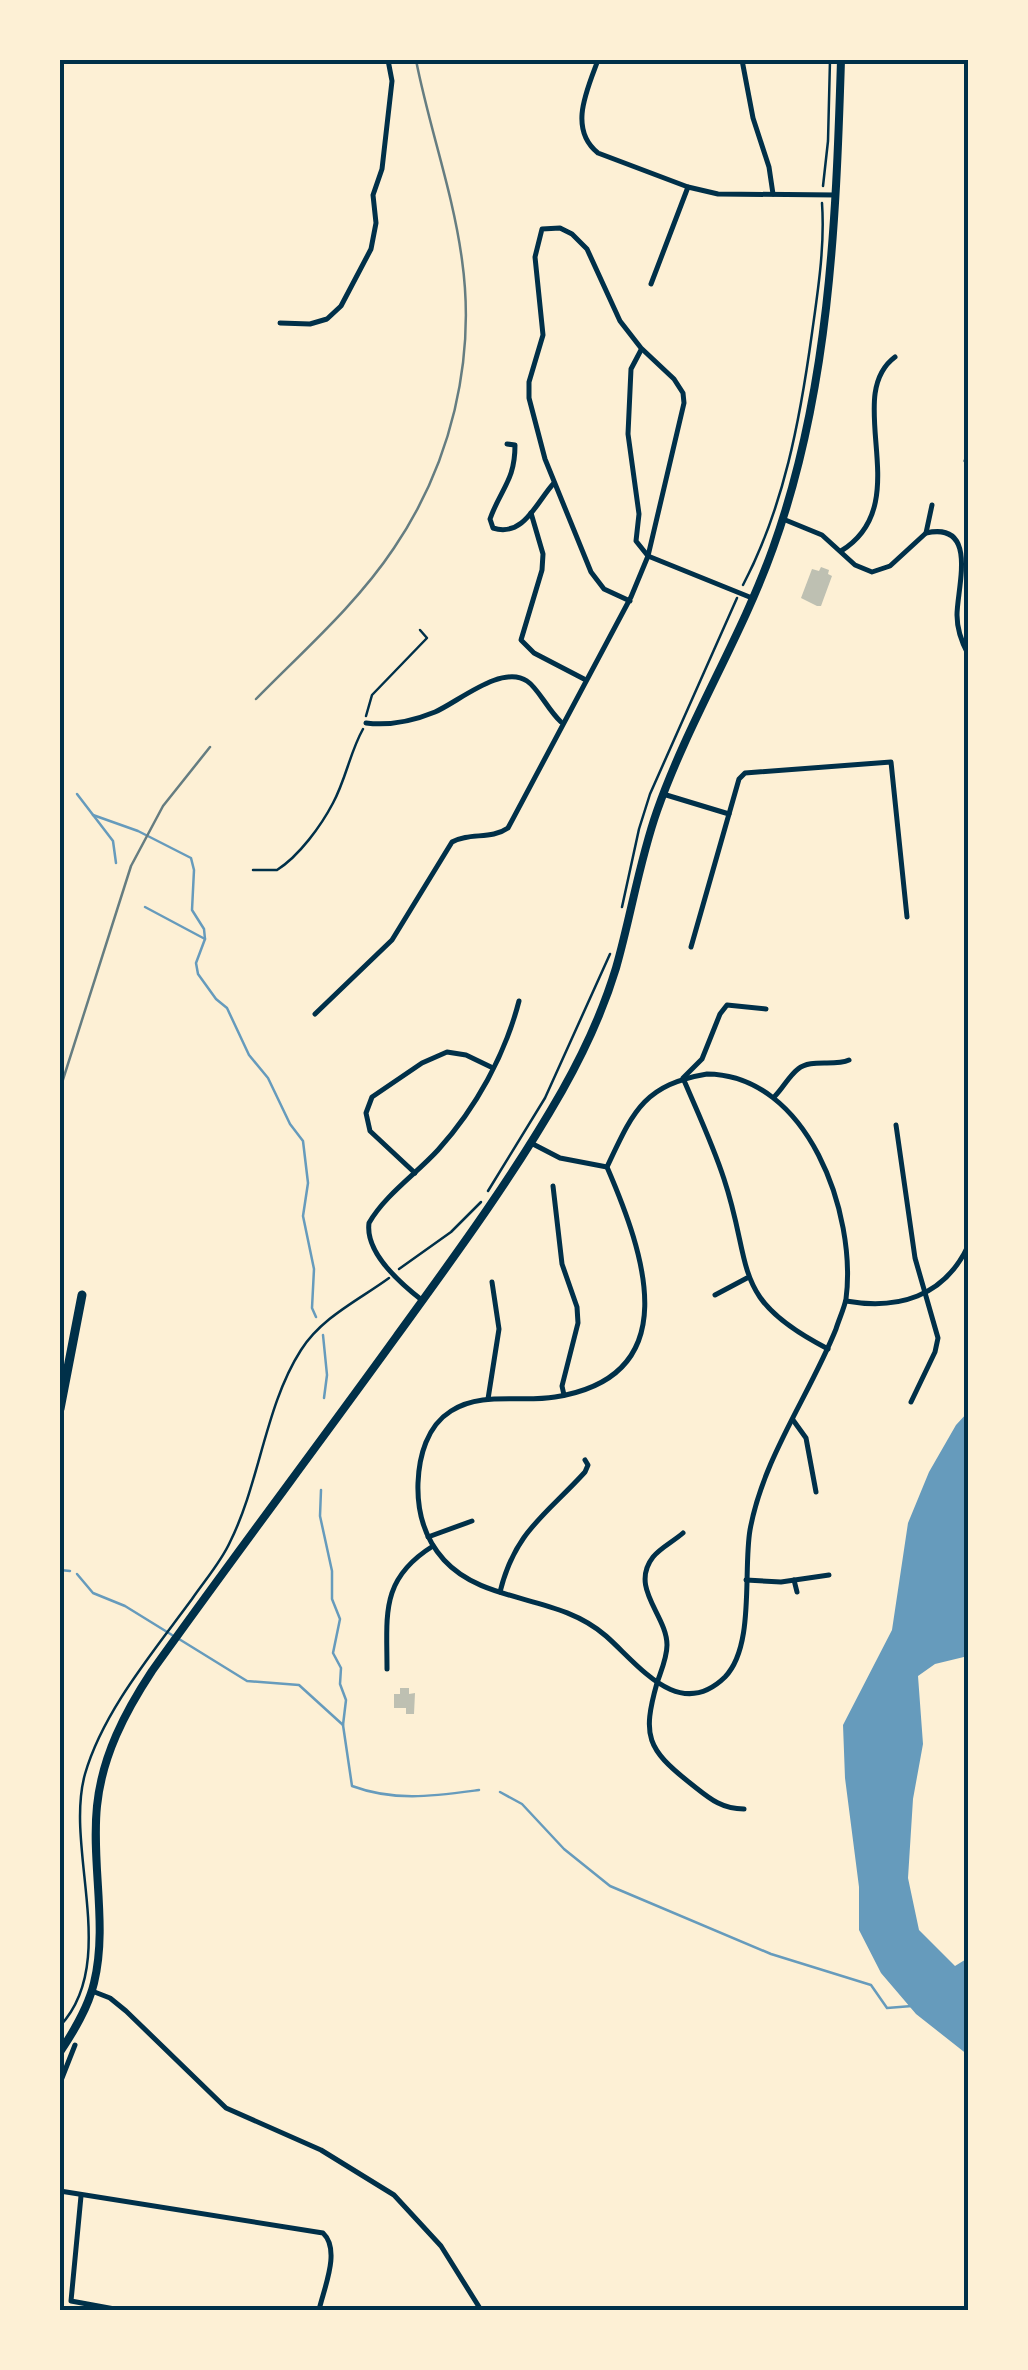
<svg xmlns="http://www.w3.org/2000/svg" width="1028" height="2370" font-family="Helvetica,sans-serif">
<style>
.water{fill:#669bbc}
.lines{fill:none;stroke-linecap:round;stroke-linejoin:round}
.stream{stroke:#669bbc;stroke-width:2.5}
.building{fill:#bec0b2}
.path{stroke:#003049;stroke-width:2.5}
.minor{stroke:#003049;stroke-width:5}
.secondary{stroke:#003049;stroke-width:8}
.trunk{stroke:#003049;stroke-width:9}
.rail{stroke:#657d81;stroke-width:2.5}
.neatline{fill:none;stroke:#003049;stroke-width:4}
</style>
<rect width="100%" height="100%" fill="#fdf0d5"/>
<!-- water -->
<polygon class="water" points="968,1412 968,1656 935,1664 918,1676 923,1744 913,1799 908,1878 919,1930 955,1966 968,1958 968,2055 916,2014 881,1973 859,1930 859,1887 845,1778 843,1725 892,1630 908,1523 929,1472 956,1425"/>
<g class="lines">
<!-- stream -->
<g class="stream">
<polyline points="77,794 113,841 116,863"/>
<polyline points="93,815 138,831 191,858 194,870 192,910 204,929 205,939 196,963 198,974 216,999 227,1008 249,1055 268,1078 290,1124 303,1141 308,1183 303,1216 314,1269 312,1308 316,1317"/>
<polyline points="145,907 205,939"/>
<polyline points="323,1335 327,1375 324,1398"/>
<path d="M 321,1490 L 320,1516 L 332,1571 L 332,1599 L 340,1619 L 333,1653 L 341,1668 L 340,1684 L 346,1700 L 343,1725 L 352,1786 C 395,1802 434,1796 479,1790"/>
<polyline points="60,1570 70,1571"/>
<polyline points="77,1574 93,1593 125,1606 172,1635"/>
<polyline points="179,1639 247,1681 299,1685 343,1725"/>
<polyline points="500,1792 522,1804 564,1849 610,1886 771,1954 871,1985 887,2008 912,2006"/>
</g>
</g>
<!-- building -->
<g class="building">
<polygon points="821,567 829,570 828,574 832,576 821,606 817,606 801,598 812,569 819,571"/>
<polygon points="400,1688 409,1688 409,1694 415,1693 414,1714 406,1714 406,1708 394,1708 394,1694 400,1694"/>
</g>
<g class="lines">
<!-- path -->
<g class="path">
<polyline points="823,186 828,141 830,60"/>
<path d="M 743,585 C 784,507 800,420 812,333 C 818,290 825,246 822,203"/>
<polyline points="366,716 372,695 427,638 420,630"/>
<path d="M 253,870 L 277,870 C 299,856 321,826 333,803 C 346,779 350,752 363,729"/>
<polyline points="622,907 639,829 650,794 737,598"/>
<polyline points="488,1191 545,1098 610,954"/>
<polyline points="399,1269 451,1232 481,1202"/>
<path d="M 60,2026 C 120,1962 64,1849 85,1774 C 103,1711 154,1651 192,1599 C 205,1580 221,1562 230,1542 C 260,1482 265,1406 301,1350 C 322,1317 359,1300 389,1278"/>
</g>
<!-- minor -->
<g class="minor">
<path d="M 598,60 C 587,90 568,129 598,153 L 688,187 L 718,194 L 836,195"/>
<polyline points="742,60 753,118 769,167 773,194"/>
<polyline points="964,60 968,61"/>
<polyline points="651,284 688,187"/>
<polyline points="280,323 310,324 327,319 341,306 371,249 376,223 373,195 382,169 392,81 388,60"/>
<polyline points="641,350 631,369 628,434 639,514 636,541 648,556 752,598"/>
<path d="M 507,444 L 515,445 C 515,481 501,488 490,519 L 493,528 C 524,538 537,501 554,483"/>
<polyline points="966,461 968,459"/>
<polyline points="531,513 543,554 542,570 521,640 534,653 584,679"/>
<path d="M 783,519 L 822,535 L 855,565 L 872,572 L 890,566 L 926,533 C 979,521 957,588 957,615 C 957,629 961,641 968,654"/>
<polyline points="926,533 932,505"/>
<path d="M 841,551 C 918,504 841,397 895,357"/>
<path d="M 366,723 C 390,726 413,721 435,712 C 458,702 502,664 527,681 C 538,688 548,710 561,722"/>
<polyline points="663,794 729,814"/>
<polyline points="691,947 739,779 745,773 891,762 907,917"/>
<path d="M 766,1009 L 727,1005 L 720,1014 L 702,1059 L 683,1078 C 697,1111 713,1145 724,1179 C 754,1269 729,1298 828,1349"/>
<path d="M 315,1014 L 392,940 L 452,842 C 470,832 491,840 508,828 L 631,597 L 648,556 L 684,403 L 683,393 L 674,379 L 641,348 L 620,321 L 587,249 L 572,234 L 560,228 L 542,229 L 535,257 L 543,335 L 529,382 L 529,398 L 545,459 L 591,572 L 604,589 L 630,601"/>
<path d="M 707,1074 C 808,1075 857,1214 846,1299 C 844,1309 839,1319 836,1329 C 809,1396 763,1458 750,1530 C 743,1571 755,1646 725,1677 C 679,1722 639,1665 606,1636 C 557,1593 485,1605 444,1560 C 425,1539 417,1512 418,1483 C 419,1456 427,1426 451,1411 C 482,1391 521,1403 555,1397 C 688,1376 644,1253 607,1167 C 633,1112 643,1085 707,1074 Z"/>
<path d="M 775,1096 C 783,1088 789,1076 798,1069 C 811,1058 834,1067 849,1060"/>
<polyline points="896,1125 915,1258 938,1338 935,1352 911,1402"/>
<polyline points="531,1143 560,1158 607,1167"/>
<polyline points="415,1173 370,1131 366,1113 372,1097 422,1063 447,1052 466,1055 493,1068"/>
<polyline points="553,1186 562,1264 577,1307 578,1323 562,1386 564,1395"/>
<polyline points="715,1295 747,1278"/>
<path d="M 423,1301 C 401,1284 365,1253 369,1223 C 385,1195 416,1174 438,1150 C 476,1108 505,1055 519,1001"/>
<path d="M 846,1301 C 898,1310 944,1297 968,1246"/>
<polyline points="488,1399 499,1329 492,1282"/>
<polyline points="793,1420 806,1438 816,1492"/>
<path d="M 683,1533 C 674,1541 660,1548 653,1557 C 629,1588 667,1615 667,1645 C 667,1658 661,1671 657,1683 C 642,1736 647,1749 690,1783 C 708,1797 720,1809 744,1809"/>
<polyline points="428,1537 472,1521"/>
<polyline points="746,1580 781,1582 829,1575"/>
<polyline points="794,1580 797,1592"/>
<path d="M 500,1592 C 515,1531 546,1515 585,1472 L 588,1465 L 585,1460"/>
<path d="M 387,1669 C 387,1614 380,1579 433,1546"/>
<polyline points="92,1991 110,1998 126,2011 226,2108 321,2150 394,2195 441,2246 481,2310"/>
<polyline points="60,2083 75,2045"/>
<path d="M 60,2191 L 323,2233 C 341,2250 324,2288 319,2310"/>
<polyline points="81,2196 71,2301 120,2310"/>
</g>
<!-- secondary -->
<path class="secondary" d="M 60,2052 C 74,2031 88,2008 94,1983 C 108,1926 91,1864 97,1806 C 102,1756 125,1712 152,1671 C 232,1559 315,1449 396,1337 C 454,1257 513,1177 562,1091 C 584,1052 603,1011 616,968 C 631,916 639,862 657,811 C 689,720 741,638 773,548 C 829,392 836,224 841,60"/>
<!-- trunk -->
<polyline class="trunk" points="60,1409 82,1295"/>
<!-- rail -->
<g class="rail">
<path d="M 256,699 C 303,651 356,605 394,548 C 451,464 476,360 462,260 C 453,192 429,127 416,60"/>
<polyline points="60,1089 131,866 163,806 210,747"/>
</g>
</g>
<!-- border -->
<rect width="1028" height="2370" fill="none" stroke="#fdf0d5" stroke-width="125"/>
<rect x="62" y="62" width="904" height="2246" class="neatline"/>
</svg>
